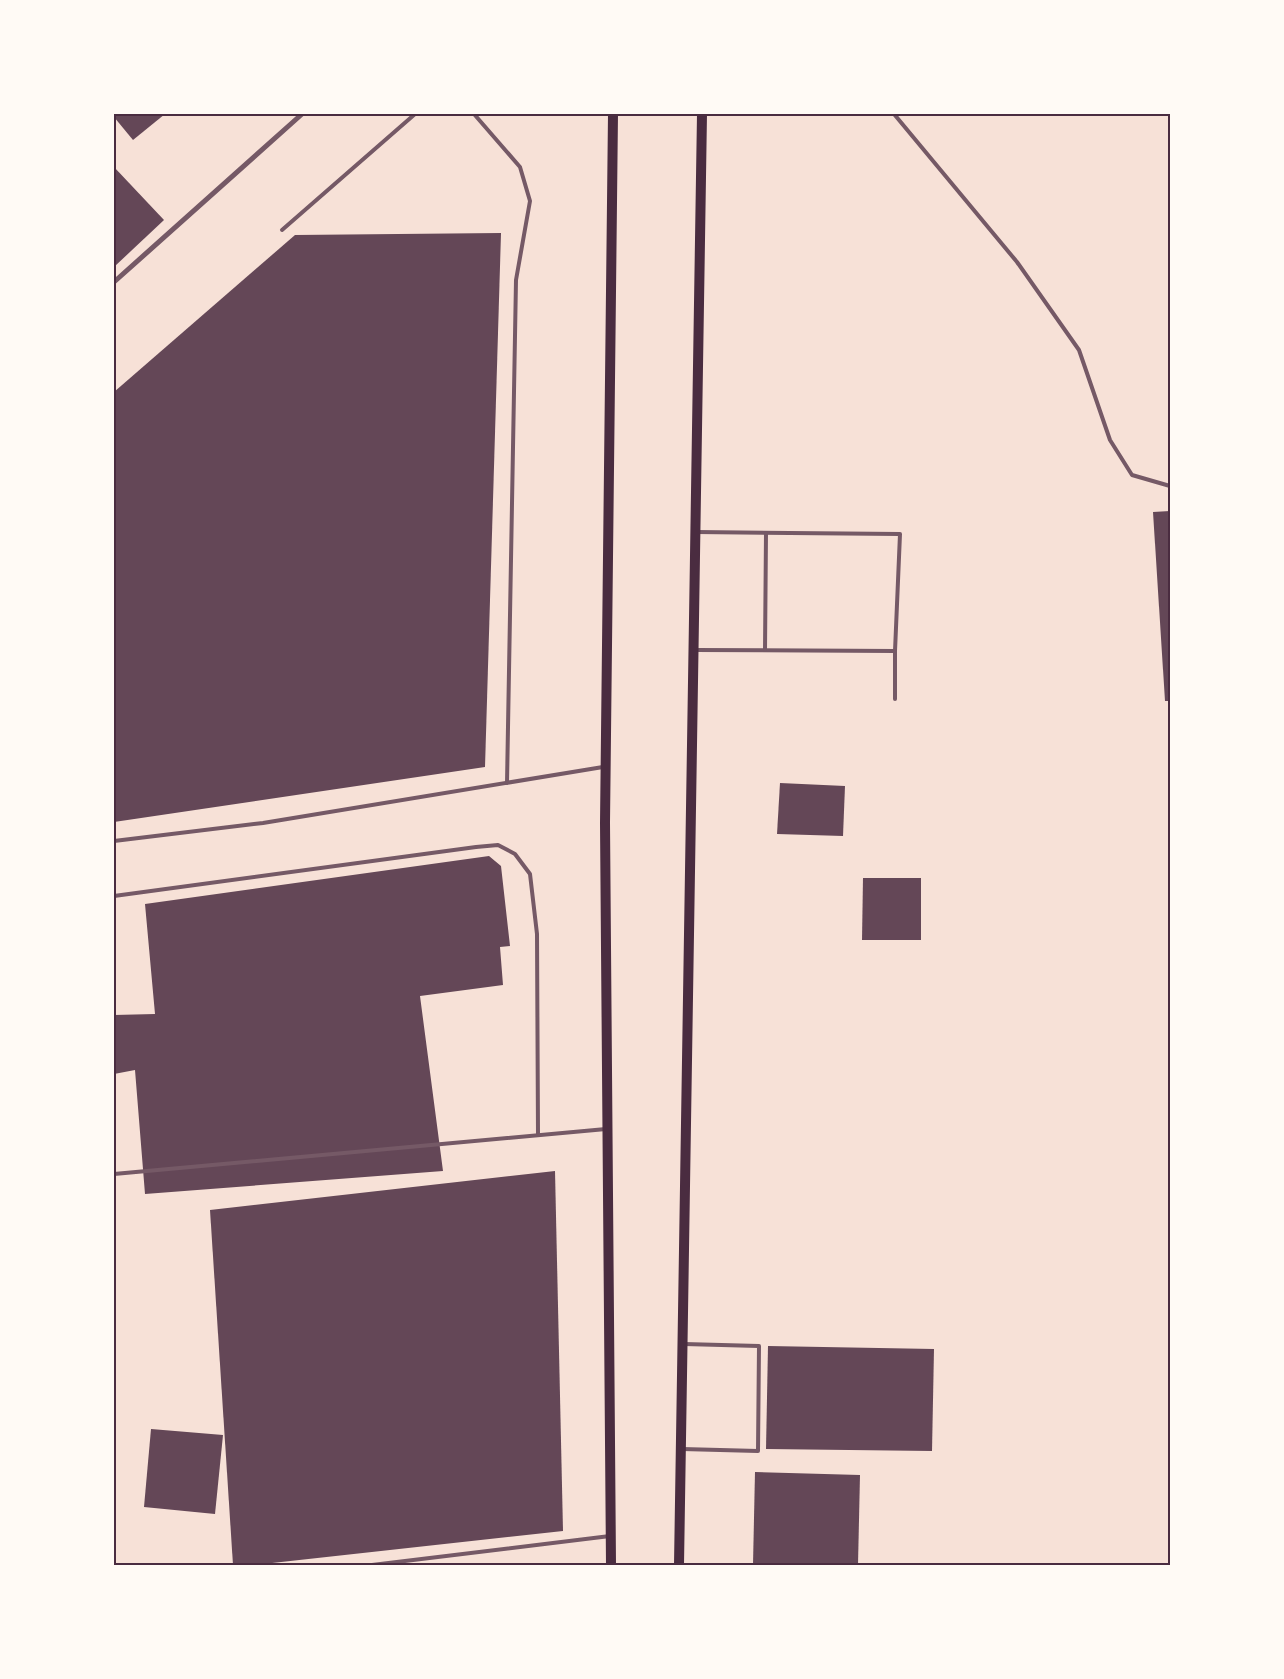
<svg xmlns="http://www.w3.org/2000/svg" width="1284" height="1679" font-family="Roboto,sans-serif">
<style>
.building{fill:#644757}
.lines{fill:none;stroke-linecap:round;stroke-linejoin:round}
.service{stroke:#755966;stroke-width:4}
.minor{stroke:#755966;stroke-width:5}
.secondary{stroke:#4a2c40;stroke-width:10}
.neatline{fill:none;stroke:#4a2c40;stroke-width:2}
</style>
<rect width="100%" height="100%" fill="#f7e1d7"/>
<!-- building -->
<g class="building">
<polygon points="114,114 165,114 133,140 114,117"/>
<polygon points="114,167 164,220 114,267"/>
<polygon points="501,233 485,767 114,822 114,392 295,235"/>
<polygon points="1170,511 1170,701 1165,701 1153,512"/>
<polygon points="780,783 845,786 843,836 777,834"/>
<polygon points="489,856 501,866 510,946 500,947 503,985 420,996 443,1171 145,1194 135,1070 114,1074 114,1015 155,1014 145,904"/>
<polygon points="863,878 921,878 921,940 862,940"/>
<polygon points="555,1171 563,1531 253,1565 233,1565 210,1210"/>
<polygon points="768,1346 934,1349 932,1451 766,1449"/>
<polygon points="151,1429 223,1435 215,1514 144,1507"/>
<polygon points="755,1472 860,1475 858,1565 753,1565"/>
</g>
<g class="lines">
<!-- service -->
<g class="service">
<polyline points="474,114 520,167 530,201 516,280 507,783"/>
<polyline points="894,114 1017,262 1079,350 1110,440 1132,475 1170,486"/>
<polyline points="282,230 415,114"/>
<polyline points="695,650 895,651 900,534 696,532"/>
<polyline points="765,650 766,533"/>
<polyline points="895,699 895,651"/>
<polyline points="114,841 263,823 603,767"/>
<polyline points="114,896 476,847 498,845 515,854 530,874 537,934 538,1135"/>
<polyline points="114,1174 606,1129"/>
<polyline points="682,1449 758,1451 759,1346 684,1344"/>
<polyline points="372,1565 610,1536"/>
</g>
<!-- minor -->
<polyline class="minor" points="114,282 302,114"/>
<!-- secondary -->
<g class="secondary">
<polyline points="611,1565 605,823 613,114"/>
<polyline points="679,1565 702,114"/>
</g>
</g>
<!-- border -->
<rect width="1284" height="1679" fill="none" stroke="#fffaf5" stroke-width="230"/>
<rect x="115" y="115" width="1054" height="1449" class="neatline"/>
</svg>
